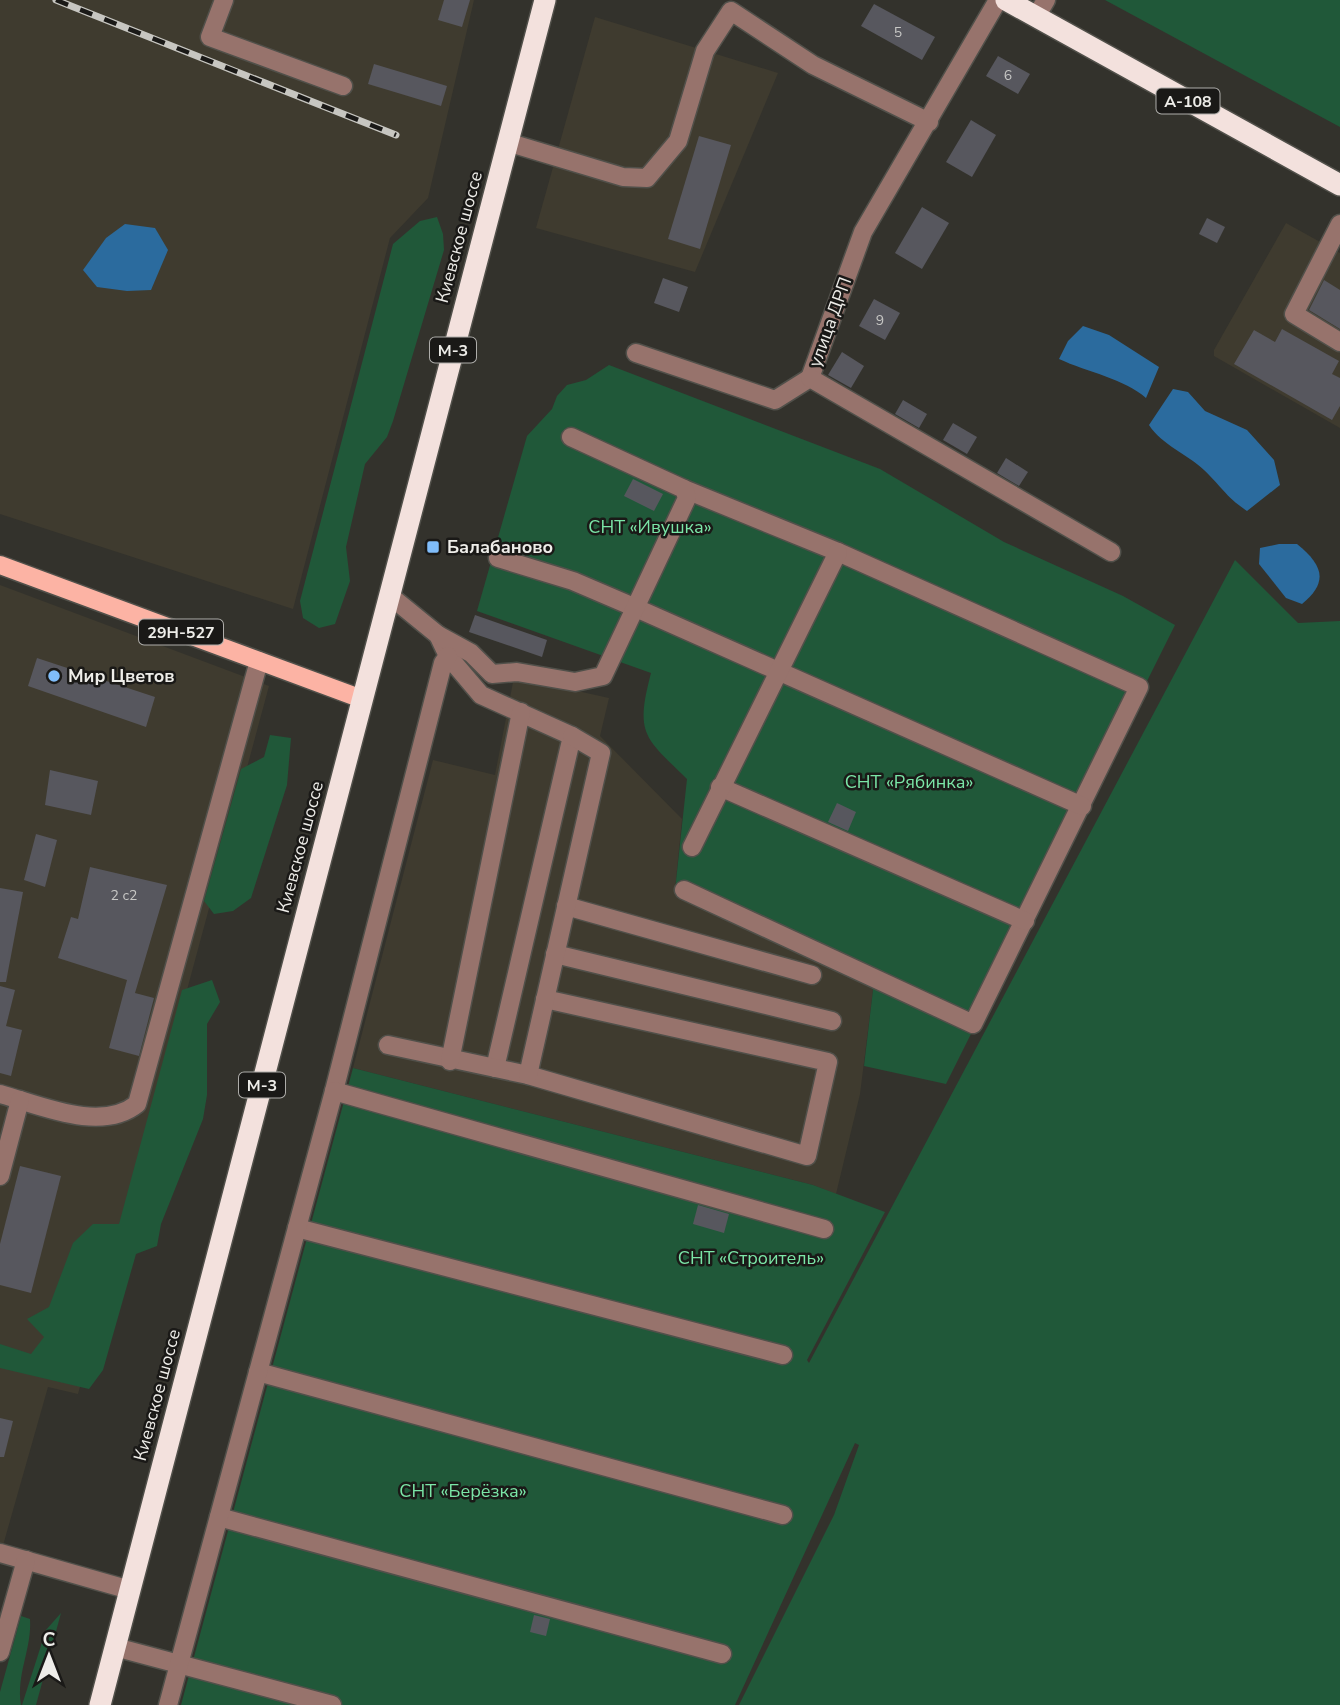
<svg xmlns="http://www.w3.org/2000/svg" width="1340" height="1705" font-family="'Nunito Sans',sans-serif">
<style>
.built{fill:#3f3b2f}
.green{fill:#205839}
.water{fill:#2b6b9e}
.building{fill:#57575e}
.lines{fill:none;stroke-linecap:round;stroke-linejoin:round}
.minor-casing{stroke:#51504a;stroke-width:21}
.major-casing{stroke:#51504a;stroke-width:21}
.highway-casing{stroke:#51504a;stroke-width:24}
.minor{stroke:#97736c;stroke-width:18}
.major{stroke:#fcb3a4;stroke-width:18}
.highway{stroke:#f3e1dd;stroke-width:21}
.rail-casing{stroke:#c7c6c1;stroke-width:7}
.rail{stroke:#1a1917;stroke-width:4.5;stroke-dasharray:13;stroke-linecap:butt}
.poi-dot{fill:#80bdfa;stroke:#1a1917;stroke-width:2.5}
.labels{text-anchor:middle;stroke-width:5;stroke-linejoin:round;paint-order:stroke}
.number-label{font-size:14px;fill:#c8c8c6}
.shield{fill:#1a1917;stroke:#aeadaa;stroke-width:2}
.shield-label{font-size:16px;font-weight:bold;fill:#eeede9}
.street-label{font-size:18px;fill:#eeede9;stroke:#1a1917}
.park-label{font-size:18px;fill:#7be6a7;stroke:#1a1917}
.poi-label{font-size:18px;font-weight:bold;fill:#eeede9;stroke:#1a1917;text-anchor:start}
</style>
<rect width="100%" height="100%" fill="#33322c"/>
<!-- built -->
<g class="built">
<polygon points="0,0 474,0 428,198 390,238 293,609 0,514"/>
<polygon points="595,17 778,73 695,272 536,228"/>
<polygon points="1286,223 1340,253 1340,428 1214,356 1214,350"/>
<polygon points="0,585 269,686 78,1394 48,1387 0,1556"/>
<polygon points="514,677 609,698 600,736 682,819 675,890 863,979 873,990 860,1094 836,1194 813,1185 353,1068 433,760 495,775"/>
</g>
<!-- green -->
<g class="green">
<polygon points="1105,0 1340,0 1340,127"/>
<polygon points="437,217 443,234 444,250 393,421 387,437 365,464 346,547 350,581 335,624 319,628 303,618 300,601 393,244 420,221"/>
<path d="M 609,365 L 880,469 L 1004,542 L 1123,596 L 1175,625 L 946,1084 L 864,1066 L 873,990 L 863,979 L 675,890 L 687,779 C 644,737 635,734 651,673 L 477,611 L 527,436 L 552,409 L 557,396 L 567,385 L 586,380 Z"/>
<polygon points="1235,560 1298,623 1340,621 1340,1705 739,1705 834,1515 859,1445 855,1443 735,1705 181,1705 353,1068 813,1185 885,1212 807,1360 809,1363"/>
<polygon points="270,735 291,738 287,785 251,898 233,911 214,914 204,901 241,769 264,757"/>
<polygon points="212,980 220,1002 207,1024 207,1095 203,1119 161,1224 157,1246 136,1254 103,1370 89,1389 0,1368 0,1344 31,1354 44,1337 27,1319 49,1307 73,1243 93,1224 119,1224 182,990"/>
<polygon points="61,1613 36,1705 22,1705 46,1630"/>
<path d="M 21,1616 L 30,1619 C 32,1649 16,1674 21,1705 L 0,1705 L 0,1692 Z"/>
</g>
<!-- water -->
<g class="water">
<polygon points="125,224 155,228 168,250 151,290 127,291 97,287 83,270 106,238"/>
<path d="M 1083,326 L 1109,335 L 1159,367 L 1146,398 C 1125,379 1087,372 1059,359 L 1068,341 Z"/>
<path d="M 1173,389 L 1188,392 L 1205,411 L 1247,430 L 1274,460 L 1280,485 L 1247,511 C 1225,496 1222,487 1204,470 C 1187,454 1162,445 1149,425 Z"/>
<path d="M 1279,544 L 1297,544 C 1323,565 1329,582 1302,604 L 1286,598 L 1259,564 L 1260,548 Z"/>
</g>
<!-- building -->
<g class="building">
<polygon points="444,0 470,0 462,27 438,20"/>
<polygon points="874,4 935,37 922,60 861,26"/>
<polygon points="998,56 1030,74 1018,94 986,76"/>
<polygon points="374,64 447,86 441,106 368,84"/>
<polygon points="971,120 996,135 972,177 946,162"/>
<polygon points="699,136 731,145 700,249 668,239"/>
<polygon points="922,207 949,223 922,269 895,253"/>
<polygon points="1207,218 1225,227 1217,243 1199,234"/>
<polygon points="663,278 688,287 679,312 654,303"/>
<polygon points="1324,280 1340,290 1340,329 1309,310"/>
<polygon points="874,299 900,313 885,340 859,326"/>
<polygon points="1282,329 1339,361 1332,374 1340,378 1340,406 1332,420 1234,364 1254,330 1275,342"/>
<polygon points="842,352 864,366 851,388 828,375"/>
<polygon points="903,400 927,414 919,428 895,414"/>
<polygon points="953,423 977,437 967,454 943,440"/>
<polygon points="1006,458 1028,472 1019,486 997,473"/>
<polygon points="633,479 663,494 654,511 624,496"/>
<polygon points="475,615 547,640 542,657 469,632"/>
<polygon points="37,658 155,697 146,727 28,686"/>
<polygon points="50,770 98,781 91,815 45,805"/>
<polygon points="837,803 856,812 848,831 828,822"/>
<polygon points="36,834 57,840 45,887 24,880"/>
<polygon points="90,867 167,885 135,993 154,998 139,1056 109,1048 127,980 58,958 71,917 78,919"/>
<polygon points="0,888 23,892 6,982 0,982"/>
<polygon points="0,986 15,990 6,1026 22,1030 11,1076 0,1073"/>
<polygon points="20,1166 61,1176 31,1293 0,1285 0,1244"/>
<polygon points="698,1205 729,1214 724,1233 693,1224"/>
<polygon points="0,1418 13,1421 4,1457 0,1457"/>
<polygon points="534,1615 550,1619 546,1636 530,1632"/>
</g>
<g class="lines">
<defs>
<g id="minor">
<polyline points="224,0 210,37 343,86"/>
<polyline points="1036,17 1046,0"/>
<polyline points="507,142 623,177 647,178 678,141 705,51 731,11 813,65 929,122"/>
<polyline points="1340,224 1294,314 1340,342"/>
<polyline points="636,353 775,400 810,378"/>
<polyline points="810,378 863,232 998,0"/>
<polyline points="810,378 1111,552"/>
<polyline points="684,489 838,552 1139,687 973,1024 684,890"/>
<polyline points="498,558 573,581 636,608 1082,806"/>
<polyline points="389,595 438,635 448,656 481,695 572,736 495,1068"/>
<polyline points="438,635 471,653 492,674 517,672 575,682 603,676 687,498 684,489 571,437"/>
<polyline points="720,787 1025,921"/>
<polyline points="692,847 838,552"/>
<polyline points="566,906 812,975"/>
<polyline points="555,954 832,1021"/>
<polyline points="388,1045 528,1075 807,1156 828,1062 545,999"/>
<polyline points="450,1061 521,712"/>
<polyline points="528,1075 601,753 572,736"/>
<polyline points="334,1091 443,663 448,656"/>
<path d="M 0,1094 C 40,1105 101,1133 137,1104 L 259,661"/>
<polyline points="0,1176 20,1100"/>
<polyline points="297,1228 783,1355"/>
<polyline points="258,1372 783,1515"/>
<polyline points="219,1517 722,1654"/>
<polyline points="0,1553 130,1590"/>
<polyline points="115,1647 332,1705"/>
<polyline points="0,1652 26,1560"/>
<polyline points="168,1705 334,1091 824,1229"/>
</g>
<polyline id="major" points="0,565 362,699"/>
<g id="highway">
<polyline points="1006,0 1340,185"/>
<polyline points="100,1705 545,0"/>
</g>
</defs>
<!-- minor casing -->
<use href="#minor" class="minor-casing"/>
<!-- major casing -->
<use href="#major" class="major-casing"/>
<!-- highway casing -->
<use href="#highway" class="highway-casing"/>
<!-- minor -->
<use href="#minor" class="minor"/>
<!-- major -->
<use href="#major" class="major"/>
<!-- highway -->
<use href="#highway" class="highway"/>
<defs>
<polyline id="rail" points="56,0 396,135"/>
</defs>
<!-- rail casing -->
<use href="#rail" class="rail-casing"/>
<!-- rail -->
<use href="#rail" class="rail"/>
</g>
<!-- markers -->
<g class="poi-dot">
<rect x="426" y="540" width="14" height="14" rx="3.5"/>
<circle cx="54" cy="676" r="7"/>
</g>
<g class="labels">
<!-- number labels -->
<g class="number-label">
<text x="898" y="37">5</text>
<text x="1008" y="80">6</text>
<text x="880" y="325">9</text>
<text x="124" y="900">2 с2</text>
</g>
<!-- shield labels -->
<g class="shield">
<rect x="1156.5" y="88.5" width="63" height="25" rx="5"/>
<rect x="430" y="337.5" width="46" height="25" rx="5"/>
<rect x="139" y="619.5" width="84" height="25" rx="5"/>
<rect x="239" y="1072.5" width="46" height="25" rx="5"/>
</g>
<g class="shield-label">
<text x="1188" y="107">А-108</text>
<text x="453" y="356">М-3</text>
<text x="181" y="638">29Н-527</text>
<text x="262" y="1091">М-3</text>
</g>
<!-- street labels -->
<g class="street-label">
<text transform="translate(459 237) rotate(-75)" y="6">Киевское шоссе</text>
<text transform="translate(830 322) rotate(-70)" y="6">улица ДРП</text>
<text transform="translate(300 847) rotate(-75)" y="6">Киевское шоссе</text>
<text transform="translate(157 1395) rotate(-75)" y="6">Киевское шоссе</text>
</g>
<!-- park labels -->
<g class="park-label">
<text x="650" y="533">СНТ «Ивушка»</text>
<text x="909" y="788">СНТ «Рябинка»</text>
<text x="751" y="1264">СНТ «Строитель»</text>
<text x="463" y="1497">СНТ «Берёзка»</text>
</g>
<!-- poi labels -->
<g class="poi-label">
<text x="447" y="553">Балабаново</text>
<text x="68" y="682">Мир Цветов</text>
</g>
</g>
<!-- north arrow -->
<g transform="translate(49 1656)" stroke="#1a1917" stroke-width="5" paint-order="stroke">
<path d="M0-5L12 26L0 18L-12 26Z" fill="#eeede9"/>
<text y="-10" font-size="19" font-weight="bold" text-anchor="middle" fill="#eeede9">С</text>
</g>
</svg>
